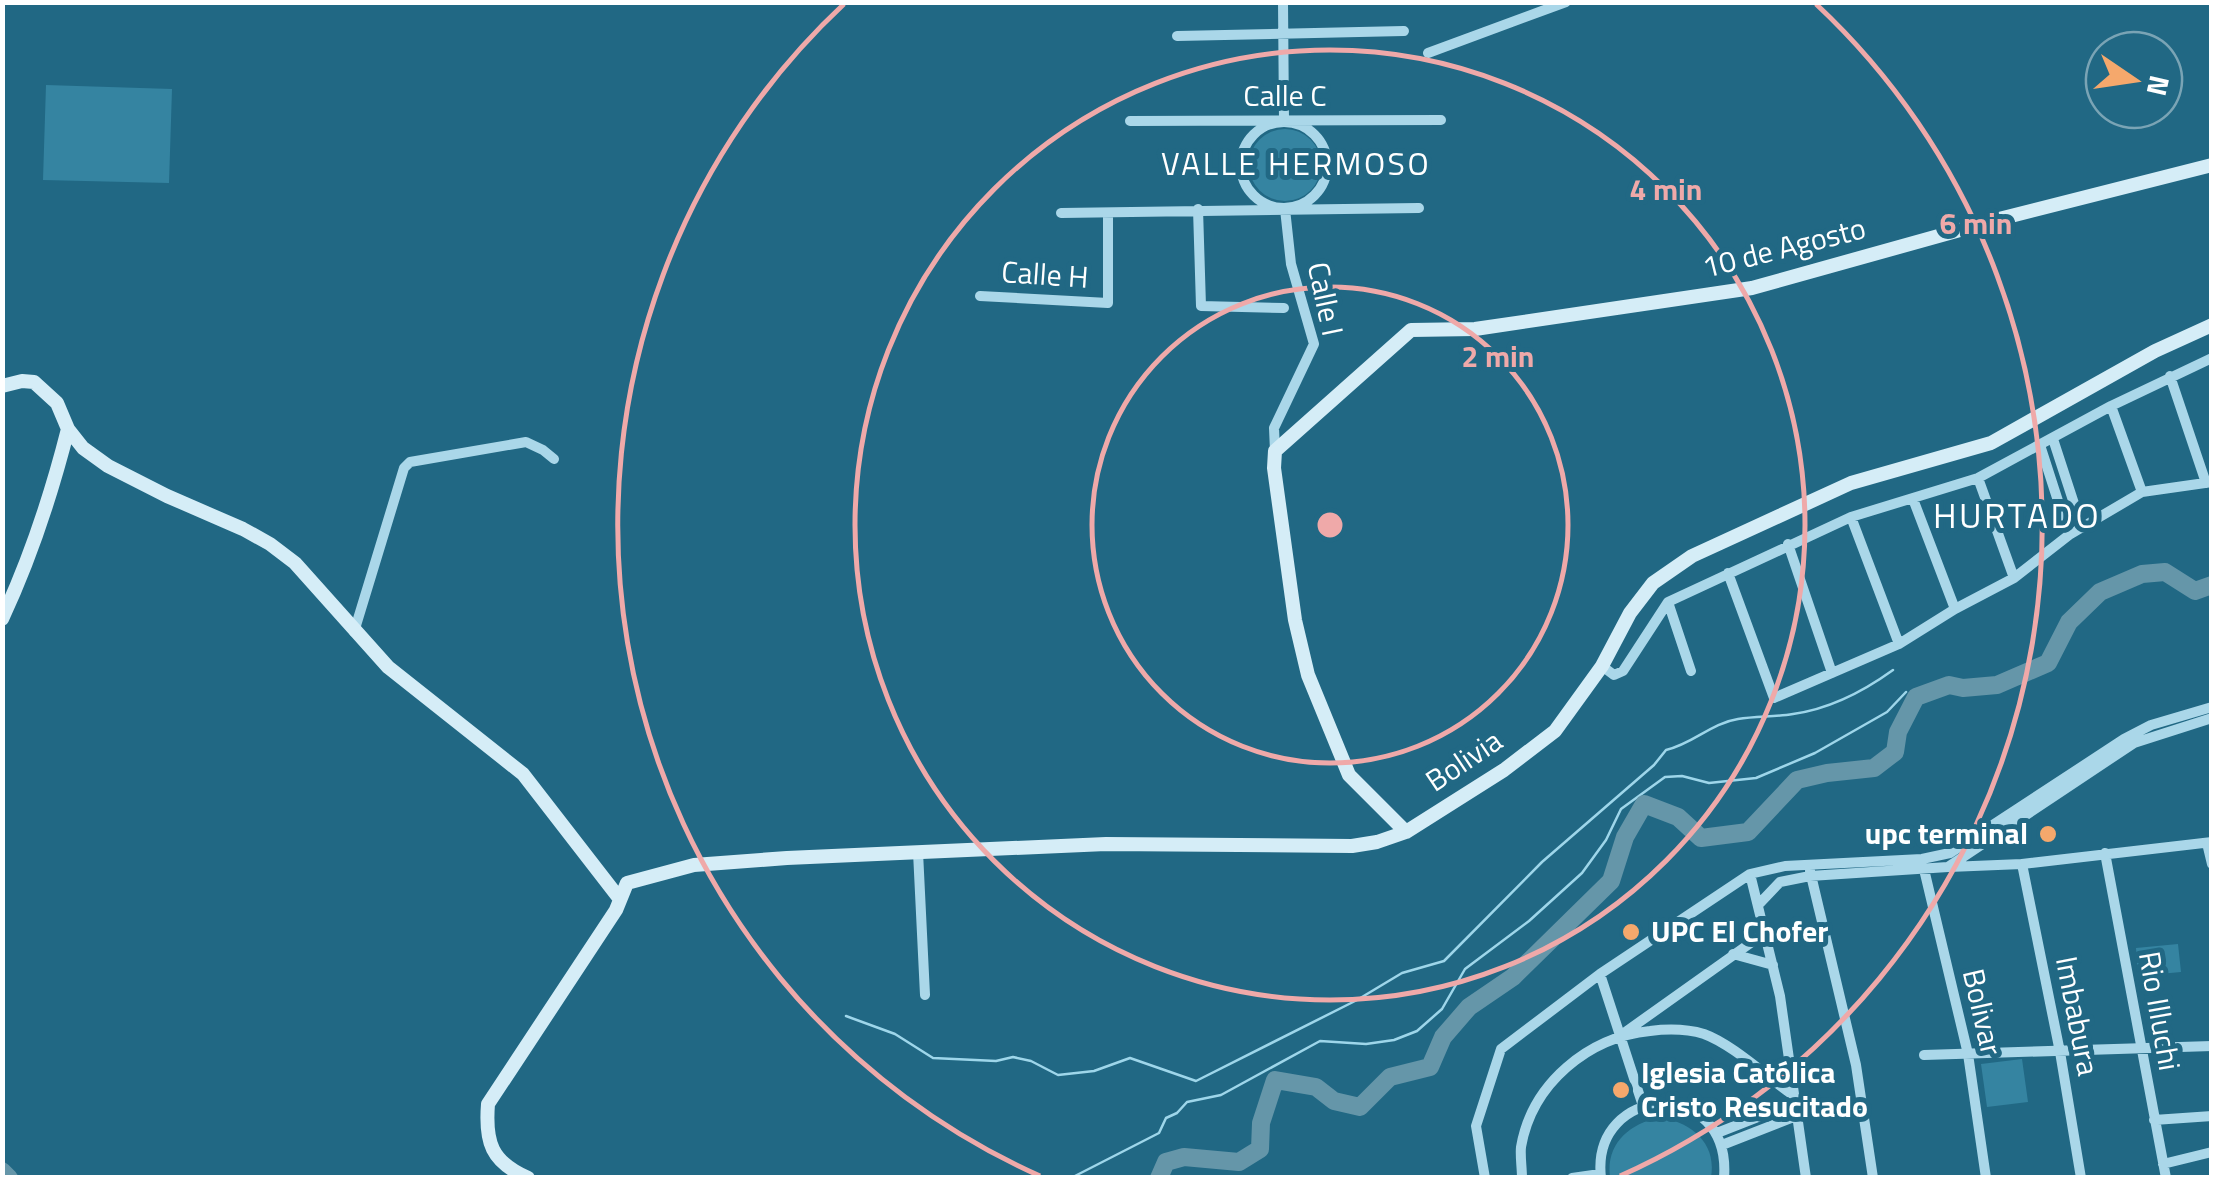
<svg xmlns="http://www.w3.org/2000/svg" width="2214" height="1180" viewBox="0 0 2214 1180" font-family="'Titillium Web',sans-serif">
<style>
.green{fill:#3584a1}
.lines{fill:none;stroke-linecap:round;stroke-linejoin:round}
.stream{stroke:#9ed6ea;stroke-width:2.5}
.river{stroke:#6596a9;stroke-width:18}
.street{stroke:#aad7e9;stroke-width:10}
.secondary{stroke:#d5edf7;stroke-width:14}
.ring{fill:none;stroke:#efa9a9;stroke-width:5}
.poi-dot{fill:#f5a86c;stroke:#216884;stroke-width:4}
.labels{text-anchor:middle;stroke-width:10;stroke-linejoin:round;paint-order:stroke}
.street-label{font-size:30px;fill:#fff;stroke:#216884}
.poi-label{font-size:30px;font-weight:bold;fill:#fff;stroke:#216884;text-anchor:start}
.neighbourhood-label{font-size:32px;letter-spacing:2.5px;fill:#fff;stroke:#216884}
.quarter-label{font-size:35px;letter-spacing:2.5px;fill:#fff;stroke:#216884}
.centre{fill:#efa9a9;stroke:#216884;stroke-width:5}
.ring-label{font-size:30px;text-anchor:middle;font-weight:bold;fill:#efa9a9;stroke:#216884;stroke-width:10;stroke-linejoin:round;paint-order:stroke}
</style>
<rect width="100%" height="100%" fill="#216884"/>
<!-- green -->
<path class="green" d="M46 85 172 89 169 183 43 180Z
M1249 165a36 36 0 1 1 72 0a36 36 0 1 1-72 0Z
M2178 944 2181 972 2138 976 2136 948Z
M2022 1059 2028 1102 1987 1107 1981 1064Z
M1659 1117C1690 1122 1717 1142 1711 1177H1610C1606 1144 1628 1125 1659 1117Z"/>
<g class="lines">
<!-- stream -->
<path class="stream" d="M846 1016 895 1034 933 1058 996 1061 1013 1057 1031 1061 1058 1075 1094 1071 1130 1058 1196 1081 1357 1000 1402 973 1444 961 1542 862 1654 765 1666 750C1693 744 1711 723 1738 719 1756 716 1775 717 1793 714 1829 709 1864 691 1893 670
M1071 1178 1159 1133 1166 1118 1177 1113 1187 1102 1221 1095 1320 1041 1366 1044 1394 1040 1417 1031 1442 1009 1465 969 1529 921 1582 873 1606 840 1621 809 1665 777 1682 776 1709 783 1756 778 1815 753 1887 712 1906 692"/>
<!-- river -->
<path class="river" d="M2 1171 9 1178
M1159 1178 1166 1162 1184 1157 1239 1162 1260 1149 1261 1123 1275 1080 1316 1087 1334 1101 1360 1107 1390 1077 1430 1067 1443 1037 1469 1007 1513 977 1611 881 1625 837 1644 804 1678 817 1701 838 1748 832 1797 780 1827 773 1874 768 1895 752 1898 732 1916 697 1949 685 1963 688 1997 685 2048 663 2069 622 2100 592 2142 574 2165 572 2195 591 2212 585"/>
<!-- street -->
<path class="street" d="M1283 2 1284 121
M1177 36 1404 31
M1428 53 1566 2
M1130 121 1441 120
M1241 165a43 43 0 1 1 86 0a43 43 0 1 1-86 0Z
M1198 209 1201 306 1284 308
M1061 213 1419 208
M980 296 1108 303V213
M2170 376 2206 483
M2111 406 2142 492
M2053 439 2082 528
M2040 445 2069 535
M1275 451 1274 428 1314 344 1291 264 1285 209
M1978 478 2014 578
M1913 499 1955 609
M1851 517 1899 644
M1788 544 1832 673
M1728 573 1774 698 1899 644 1955 609 2014 578 2069 535 2142 492 2212 482
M1668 602 1691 671
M354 632 404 468 410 462 526 442 543 450 554 459
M1602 666 1614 675 1623 671 1668 602 1851 517 1978 478 2111 406 2212 358
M2207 843 2212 864
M918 852 925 995
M2105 853 2166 1178
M2022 864 2060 1052 2081 1178
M1923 865 1968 1054 1986 1178
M1949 867 2022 864 2212 842
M1810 871 1856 1065 1873 1178
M1750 874 1780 996 1806 1178
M1760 903 1780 882 1810 876 1948 867 2134 743 2212 718
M1733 954 1773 965
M1600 974 1643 1106
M1624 1033 1766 932
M1924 1055 2212 1046
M2154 1120 2212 1116
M1717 1133 1794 1103
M1722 1145 1796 1116
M2163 1164 2212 1152
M1485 1178 1476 1126 1501 1049 1600 974 1750 874 1785 866 1922 859 1950 853 2124 739 2151 725 2212 707
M1522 1178C1522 1168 1520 1156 1521 1147 1532 1083 1589 1037 1650 1031 1666 1029 1687 1029 1704 1034 1732 1044 1767 1077 1793 1095
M1572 1178 1600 1174
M1601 1178C1590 1083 1732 1076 1724 1178"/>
<!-- secondary -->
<path class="secondary" d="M2 386 22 381 34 382 57 403 68 429 83 448 108 466 167 496 243 529 270 544 295 563 388 667 523 774 619 898
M2 619C31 557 51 496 68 429
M1406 832 1349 775 1308 675 1295 620 1274 468 1275 451 1411 330 1475 329 1752 288 2003 218 2212 165
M528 1178C491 1162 485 1142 488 1104L616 910 627 883 694 865 787 858 1106 844 1352 846 1377 842 1406 832 1504 770 1555 731 1602 666 1630 613 1653 583 1692 556 1851 483 1991 443 2155 351 2212 325"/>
</g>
<!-- distance rings -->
<g class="ring">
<circle cx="1330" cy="525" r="238"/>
<circle cx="1330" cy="525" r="475"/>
<path d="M1040 1176A713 713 0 0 1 844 4M1816 4A713 713 0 0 1 1620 1176"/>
</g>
<!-- markers -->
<g class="poi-dot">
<circle cx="2048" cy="834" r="10"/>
<circle cx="1631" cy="932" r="10"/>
<circle cx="1621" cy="1090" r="10"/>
</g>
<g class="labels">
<!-- street labels -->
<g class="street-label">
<text x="1285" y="106">Calle C</text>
<text transform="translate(1784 248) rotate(-14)" y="10">10 de Agosto</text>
<text transform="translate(1045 275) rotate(4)" y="10">Calle H</text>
<text transform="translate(1325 299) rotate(78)" y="10">Calle I</text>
<text transform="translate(1464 761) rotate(-34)" y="10">Bolivia</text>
<text transform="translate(2159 1011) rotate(80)" y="10">Rio Illuchi</text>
<text transform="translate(1982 1012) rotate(77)" y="10">Bolivar</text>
<text transform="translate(2077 1016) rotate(79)" y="10">Imbabura</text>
</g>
<!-- poi labels -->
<g class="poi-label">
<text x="2028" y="844" text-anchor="end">upc terminal</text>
<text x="1651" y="942">UPC El Chofer</text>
<text x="1641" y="1083">Iglesia Católica<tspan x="1641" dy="34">Cristo Resucitado</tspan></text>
</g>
<!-- neighbourhood labels -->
<g class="neighbourhood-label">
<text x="1296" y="175">VALLE HERMOSO</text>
</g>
<!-- quarter labels -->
<g class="quarter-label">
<text x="2017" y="528">HURTADO</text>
</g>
</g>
<circle cx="1330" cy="525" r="15" class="centre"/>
<g class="ring-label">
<text x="1666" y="200">4 min</text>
<text x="1976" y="234">6 min</text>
<text x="1498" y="367">2 min</text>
</g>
<!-- border -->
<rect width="2214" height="1180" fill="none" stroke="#ffffff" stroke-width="10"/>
<!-- north arrow -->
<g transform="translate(2134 80) rotate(103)"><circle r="48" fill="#216884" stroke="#7aa4b5" stroke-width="2.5"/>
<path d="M0-8L18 38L0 25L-18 38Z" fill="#f5a86c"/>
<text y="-15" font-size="28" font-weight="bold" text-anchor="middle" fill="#ffffff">N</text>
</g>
</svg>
